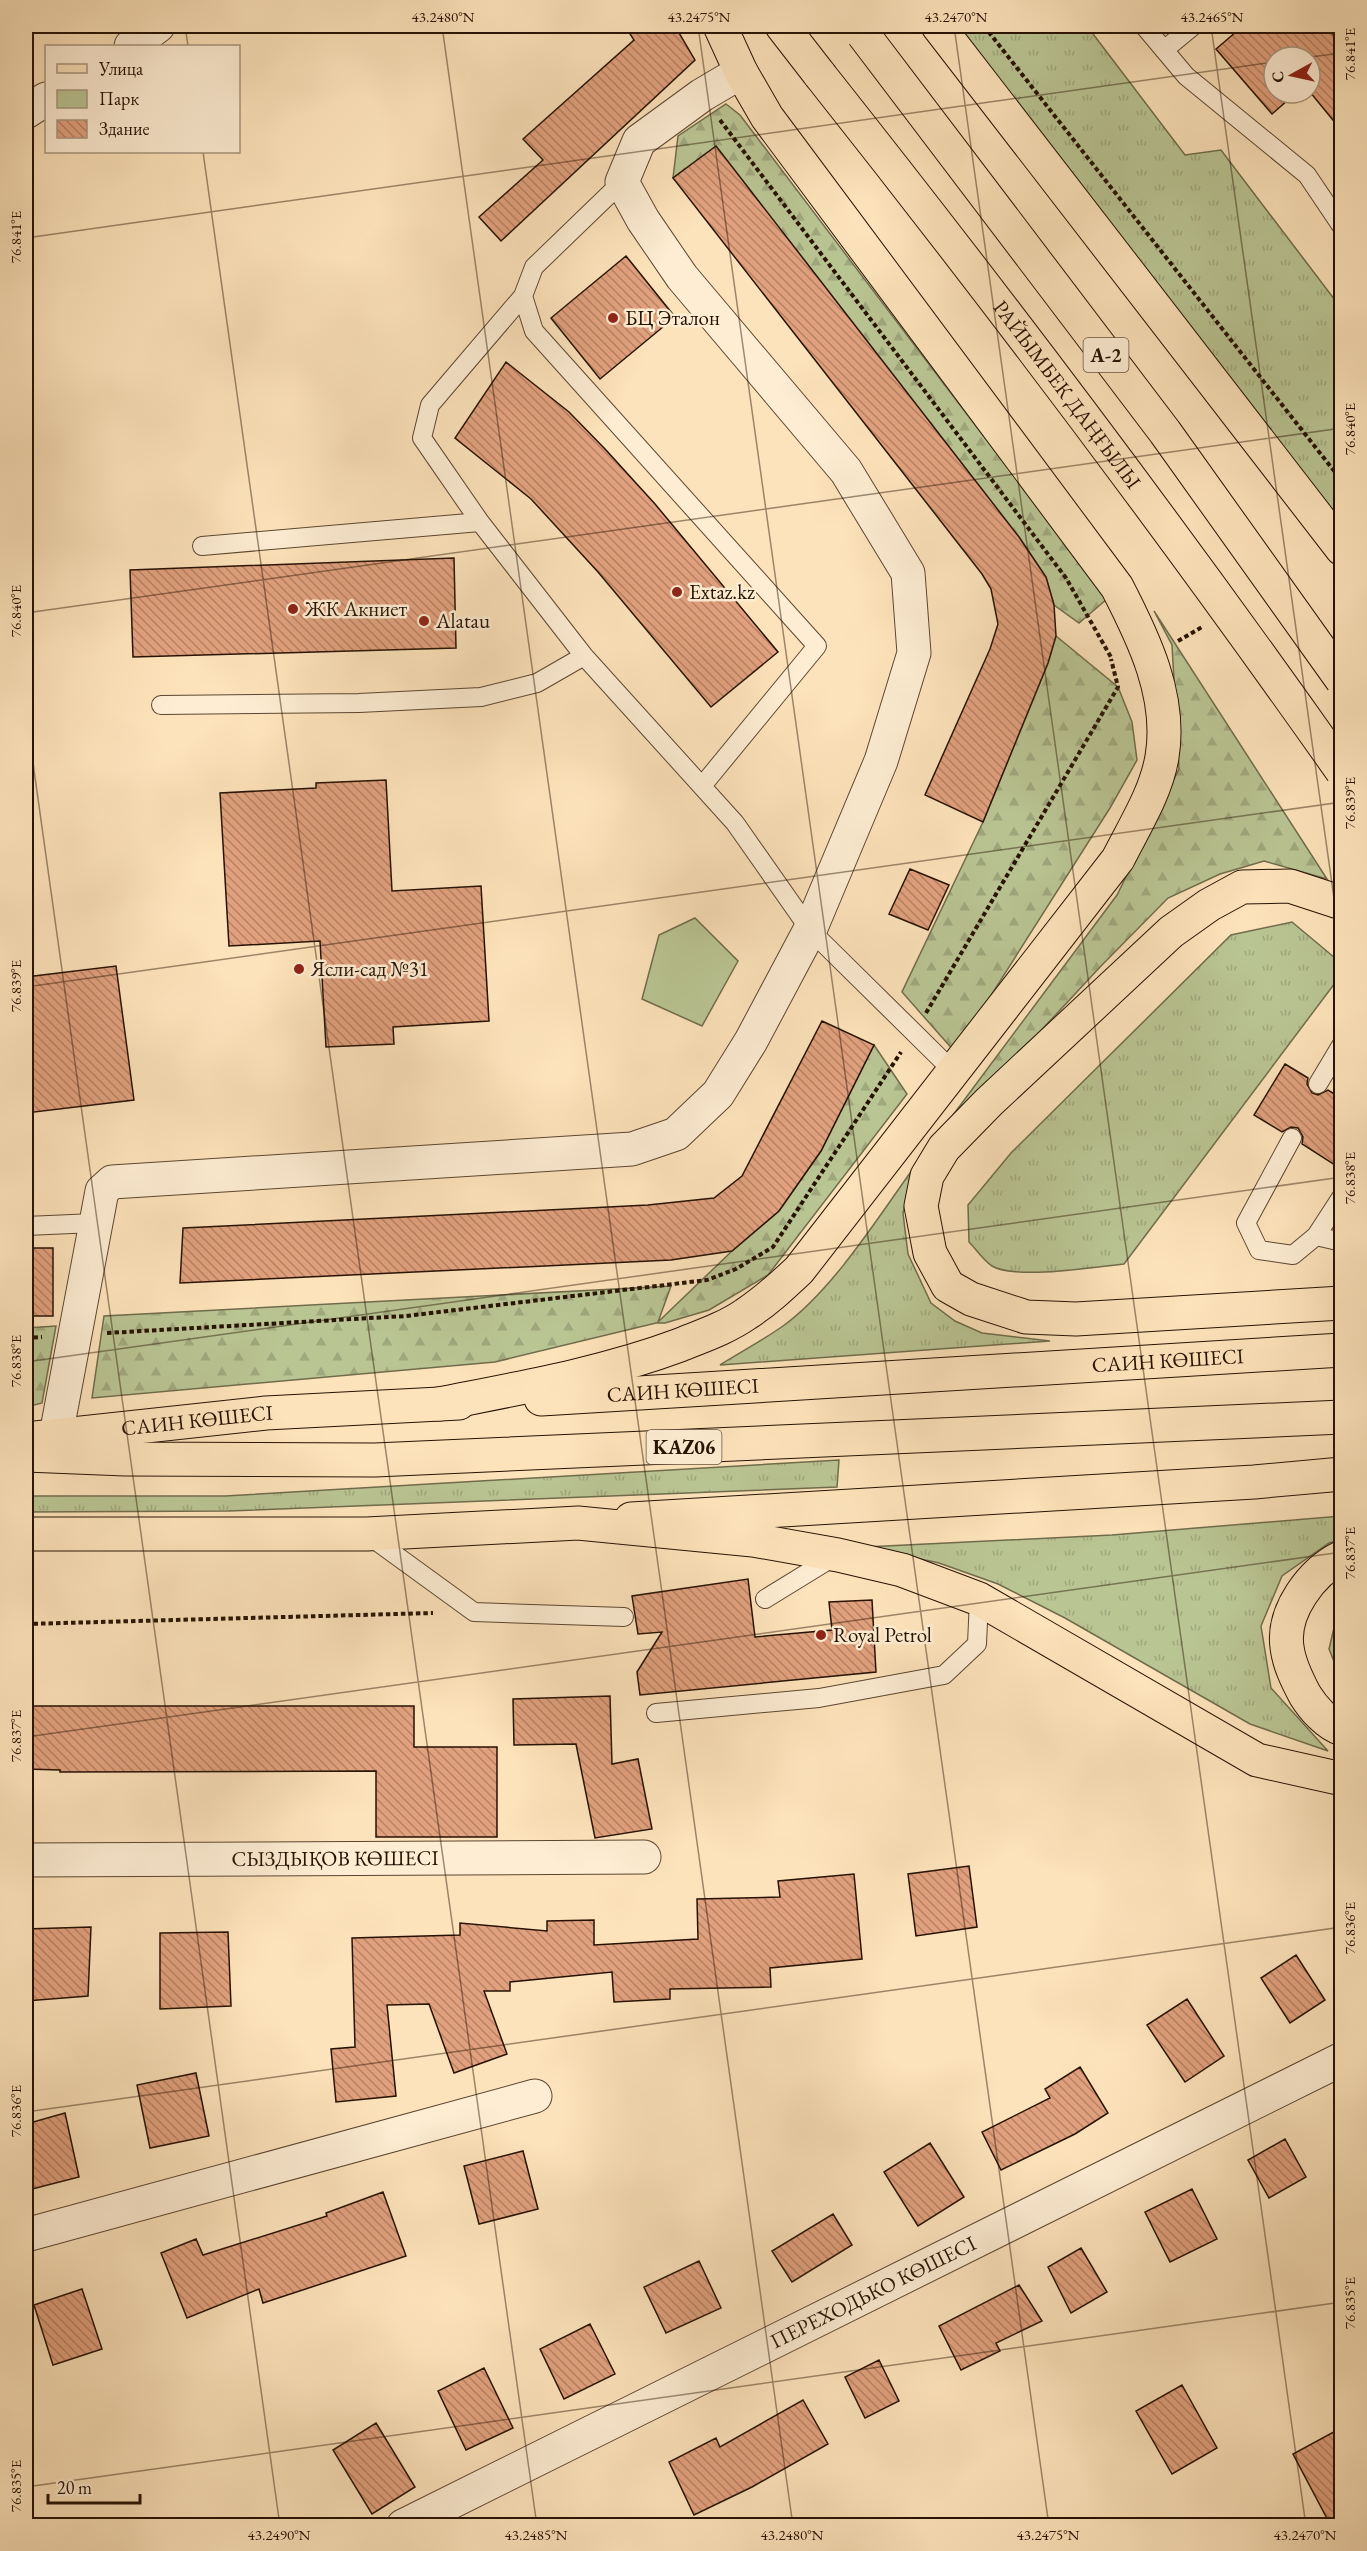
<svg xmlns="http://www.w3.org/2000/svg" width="1367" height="2551" viewBox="0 0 1367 2551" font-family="'EB Garamond',serif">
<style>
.grass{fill:url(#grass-tufts);stroke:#706c4c;stroke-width:1.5}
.forest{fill:url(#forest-firs);stroke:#706c4c;stroke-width:1.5}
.park{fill:#bac594;stroke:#706c4c;stroke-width:1.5}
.building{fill:url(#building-back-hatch);stroke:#261203;stroke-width:1.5}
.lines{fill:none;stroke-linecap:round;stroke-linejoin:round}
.service-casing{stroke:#5c4631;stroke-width:20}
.minor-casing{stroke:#5c4631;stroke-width:35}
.primary-casing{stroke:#261203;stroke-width:35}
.trunk-casing{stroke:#261203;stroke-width:35}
.path{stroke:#261203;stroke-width:4;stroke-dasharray:4.5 3;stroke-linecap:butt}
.service{stroke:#feedd3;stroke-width:18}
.minor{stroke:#feedd3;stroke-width:33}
.primary{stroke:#fde3bb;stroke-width:33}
.trunk{stroke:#fde3bb;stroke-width:33}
.primary-bridge-casing{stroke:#261203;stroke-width:35;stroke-linecap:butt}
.primary-bridge{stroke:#fde3bb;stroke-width:33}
.ticks{fill:none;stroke:#261203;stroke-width:1.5;stroke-opacity:0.45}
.poi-dot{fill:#8f2418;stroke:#feedd3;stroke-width:2}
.labels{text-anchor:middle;stroke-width:5;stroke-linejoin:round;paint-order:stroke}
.shield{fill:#feedd3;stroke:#675441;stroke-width:1.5}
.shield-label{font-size:20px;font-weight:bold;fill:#261203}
.poi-label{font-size:21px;fill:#261203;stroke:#feedd3;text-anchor:start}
.street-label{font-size:21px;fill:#261203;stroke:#feedd3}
.neatline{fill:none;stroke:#261203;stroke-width:2}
.ticks-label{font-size:15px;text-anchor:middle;fill:#261203}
</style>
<defs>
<pattern id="grass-tufts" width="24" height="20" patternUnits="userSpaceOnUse" patternTransform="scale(1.5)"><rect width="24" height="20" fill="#bac594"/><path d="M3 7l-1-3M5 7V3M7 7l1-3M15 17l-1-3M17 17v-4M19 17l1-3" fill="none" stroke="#a0a87e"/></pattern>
<pattern id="forest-firs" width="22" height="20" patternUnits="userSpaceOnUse" patternTransform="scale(1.5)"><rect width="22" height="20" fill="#bac594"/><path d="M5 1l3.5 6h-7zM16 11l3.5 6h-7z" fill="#a0a87e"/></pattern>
<pattern id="building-back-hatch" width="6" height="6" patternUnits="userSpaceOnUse" patternTransform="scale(1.5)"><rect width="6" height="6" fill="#e2a17e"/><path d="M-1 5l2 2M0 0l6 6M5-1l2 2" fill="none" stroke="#b78265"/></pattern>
</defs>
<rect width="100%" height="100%" fill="#fde3bb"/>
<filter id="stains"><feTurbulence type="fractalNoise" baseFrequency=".00333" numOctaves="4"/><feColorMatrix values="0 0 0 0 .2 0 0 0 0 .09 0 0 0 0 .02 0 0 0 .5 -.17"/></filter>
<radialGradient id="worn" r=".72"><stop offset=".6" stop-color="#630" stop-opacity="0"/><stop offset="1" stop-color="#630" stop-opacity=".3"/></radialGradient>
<!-- grass -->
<path class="grass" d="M958 26H1087L1185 155 1221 150 1341 308V524Z
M1292 922 1341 963V975L1124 1264C1096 1267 1015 1280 992 1266 984 1261 976 1249 969 1242L968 1205 1011 1153 1231 935Z
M915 1166 903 1213 908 1254 931 1303 955 1321 982 1333 1050 1341 720 1365C741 1352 763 1340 783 1326 833 1290 879 1216 915 1166Z
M839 1460 837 1487 228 1511 26 1512V1496H225Z
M1341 1516V1540L1329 1543 1282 1576 1261 1626 1271 1688 1328 1751 1250 1724 1065 1618 998 1584 939 1563 865 1547 1112 1535Z
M1341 1613V1679L1329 1649 1336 1619Z"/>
<!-- forest -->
<path class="forest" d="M726 104 740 115 1107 599 1079 623 1054 605 1046 577 1019 537 673 178 678 136Z
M1154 611 1327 879 1264 861 1220 874 1168 898 1101 966 915 1166 1117 895 1179 769 1172 645Z
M1056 636 1118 687 1132 722 1137 760 1110 808 955 1052 902 992 983 822 1048 663Z
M874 1045 907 1094 768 1275 709 1310 665 1323H656L495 1362 92 1398 104 1316 671 1286 658 1322 732 1251 779 1211 821 1151Z
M56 1326 42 1403 26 1407V1328Z"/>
<!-- park -->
<path class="park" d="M695 918 738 961 702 1026 642 999 659 935Z"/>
<!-- building -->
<path class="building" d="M625 26H675L695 60 501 241 479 217 543 160 523 139 634 40Z
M1243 26H1326L1341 44V130L1310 92V57H1274V93H1296L1272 114 1216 49Z
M716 146 1019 537 1046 577 1054 605 1056 636 1048 663 983 822 925 795 990 649 998 624 991 589 982 574 673 178Z
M626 256 675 317 600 379 551 318Z
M506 362 569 412 606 450 655 504 778 652 711 707 598 572 531 499 455 438Z
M454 558 456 648 133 657 130 570Z
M386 780 392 891 481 886 489 1021 393 1027 394 1044 326 1047 320 941 229 946 220 793 316 788V783Z
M910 869 949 885 928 930 889 914Z
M116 966 134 1100 26 1113V977Z
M822 1021 874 1045 821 1151 779 1211 732 1251 671 1260 180 1283 183 1228 648 1205 714 1198 742 1176Z
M1285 1064 1308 1078 1307 1084 1312 1093 1318 1095 1328 1090 1341 1098V1169L1302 1144 1303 1137 1298 1128 1291 1127 1282 1132 1254 1115Z
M26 1248H53V1316H26Z
M748 1579 755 1637 832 1630 829 1602 872 1600 876 1672 640 1695 637 1672 662 1632 638 1634 632 1596Z
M610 1696 612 1764 638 1759 652 1829 595 1838 576 1744 514 1745 513 1699Z
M26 1706H414V1747H497V1837H376V1771L60 1772V1770L26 1769Z
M969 1866 977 1927 916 1936 908 1874Z
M854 1874 862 1959 770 1968 771 1987 670 1989V1999L614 2002 612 1972 510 1982V1991H484L507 2054 454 2073 429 2004 387 2005 396 2096 336 2102 331 2049 355 2047 352 1938 460 1935V1923L547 1931V1921L594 1920V1945L698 1939 697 1899 780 1897 778 1881Z
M91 1927 88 1996 26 2001V1929Z
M228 1932 231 2006 160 2009V1933Z
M1296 1955 1325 2000 1290 2023 1261 1978Z
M1187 1999 1224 2056 1185 2082 1147 2025Z
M1080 2067 1108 2113 1075 2134 1001 2170 982 2132 1050 2098 1045 2089Z
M196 2073 209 2136 150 2148 137 2085Z
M65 2113 79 2177 28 2190 26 2176V2124Z
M1285 2139 1306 2177 1269 2198 1248 2160Z
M930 2143 964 2197 918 2226 884 2172Z
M523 2151 538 2209 479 2224 464 2166Z
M1192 2189 1217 2239 1170 2262 1145 2212Z
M383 2192 406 2256 263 2303 259 2289 187 2318 161 2253 196 2239 203 2255 327 2216 326 2213Z
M833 2214 852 2245 792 2282 772 2251Z
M1081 2248 1107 2292 1071 2313 1048 2267Z
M699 2261 721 2308 666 2333 644 2287Z
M1019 2285 1042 2321 996 2343 1000 2351 961 2370 939 2326Z
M82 2289 102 2349 53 2365 34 2305Z
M590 2324 615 2374 564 2399 540 2349Z
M879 2360 899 2401 865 2418 845 2377Z
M484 2368 513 2428 466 2450 438 2391Z
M1182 2385 1217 2448 1172 2474 1136 2411Z
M803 2400 828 2444 752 2487 694 2515 669 2462 716 2438 720 2447Z
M376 2423 415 2487 372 2514 333 2450Z
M1341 2428V2526H1331L1293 2454Z"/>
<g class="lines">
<defs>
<path id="service" d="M1144 26 1186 76 1307 175 1342 227
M1164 50 1193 26
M622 182 534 267 523 296 534 331 817 646 702 786
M523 296 430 405 422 438 480 522 584 656 735 823 810 930 953 1071
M202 546 480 522
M161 705 359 703 481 697 537 683 584 656
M1318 1084 1342 1044
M1292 1138 1246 1223 1259 1250 1293 1255 1316 1236 1342 1196
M26 1226 95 1223
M1316 1236 1342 1242
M368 1535 474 1612 624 1617
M765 1599 835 1556
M656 1713 819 1698 944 1675 977 1644 979 1599"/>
<g id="minor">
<path d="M131 46 158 26"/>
<path d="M26 112 46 99"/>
<path d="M56 1435 102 1191 112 1182 632 1149 676 1134 718 1094 751 1041 810 930 881 761 914 653 908 573 846 471 682 277 643 220 622 182 639 141 702 95 741 72"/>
<path id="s1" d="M26 1860 644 1857"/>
<path d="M26 2235 535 2096"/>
<path id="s2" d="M403 2526 1342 2059"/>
</g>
<g id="primary">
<path d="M782 26 820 75"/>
<path d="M938 26 1342 549"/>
<path d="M1342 903 1290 886 1242 887 1209 905 1171 932 989 1102 944 1148 927 1176 921 1206 930 1253 948 1286 971 1299 1026 1317 1076 1319 1342 1303"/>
<path id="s3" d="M541 1399 1342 1350"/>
<path d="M439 1404C520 1388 602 1374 680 1345 702 1336 726 1328 746 1314 766 1301 782 1286 799 1270L1118 859C1134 827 1156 793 1162 757 1172 697 1144 639 1117 587L767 117 741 72 720 26"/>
<path id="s4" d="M26 1439 266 1413 459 1403"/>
<path d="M631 1519 1254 1482 1342 1474"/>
<path d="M1342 1557C1311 1572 1282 1612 1287 1647 1289 1664 1297 1680 1305 1695 1313 1708 1327 1724 1342 1729"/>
</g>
<path id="trunk" d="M26 1455 125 1459 375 1460 1342 1417
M26 1534H367L578 1523 753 1540 838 1555 902 1570 979 1599 1257 1760 1342 1779"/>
</defs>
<!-- service casing -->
<use href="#service" class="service-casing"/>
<!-- minor casing -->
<use href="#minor" class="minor-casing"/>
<!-- primary casing -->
<use href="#primary" class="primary-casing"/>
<!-- trunk casing -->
<use href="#trunk" class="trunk-casing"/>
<!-- path -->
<path class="path" d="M984 26 1342 481
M720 120 1066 578 1112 659
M1178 641 1202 627
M926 1013 1118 687 1111 659
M107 1333 406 1316 707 1280 736 1269 773 1247 901 1052
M26 1338 42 1337
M26 1624 433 1613"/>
<!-- service -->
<use href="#service" class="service"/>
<!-- minor -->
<use href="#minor" class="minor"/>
<!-- primary -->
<use href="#primary" class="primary"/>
<!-- trunk -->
<use href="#trunk" class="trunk"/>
<defs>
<g id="primary-bridge">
<path d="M863 34 1165 432 1342 680"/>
<path id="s5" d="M820 75C1000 302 1175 534 1342 771"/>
</g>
</defs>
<!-- primary-bridge casing -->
<use href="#primary-bridge" class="primary-bridge-casing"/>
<!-- primary-bridge -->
<use href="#primary-bridge" class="primary-bridge"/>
</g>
<!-- ticks -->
<path class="ticks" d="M185 26 188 46M442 26 793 2526M698 26 1049 2526M954 26 1306 2526M1211 26 1342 955M1310 57 1342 53M203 152 537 2526M26 238 1274 62M26 613 1342 428M26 713 280 2526M26 987 1342 802M26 1362 1342 1177M26 1737 1342 1552M26 2112 1342 1927M26 2487 1342 2302"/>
<!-- markers -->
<g class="poi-dot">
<circle cx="613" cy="318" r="6"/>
<circle cx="677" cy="592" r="6"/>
<circle cx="293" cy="609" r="6"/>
<circle cx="424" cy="621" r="6"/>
<circle cx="299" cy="969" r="6"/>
<circle cx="821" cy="1635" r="6"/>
</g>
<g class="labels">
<!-- shield labels -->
<g class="shield">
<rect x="1083.5" y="338" width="45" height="34" rx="4.5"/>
<rect x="646.5" y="1430" width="75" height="34" rx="4.5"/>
</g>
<g class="shield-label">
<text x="1106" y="362">A-2</text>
<text x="684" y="1454">KАZ06</text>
</g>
<!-- poi labels -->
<g class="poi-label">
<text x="625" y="325">БЦ Эталон</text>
<text x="689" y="599">Extaz.kz</text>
<text x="305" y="616">ЖК Акниет</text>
<text x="436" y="628">Alatau</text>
<text x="311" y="976">Ясли-сад №31</text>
<text x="833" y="1642">Royal Petrol</text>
</g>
<!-- street labels -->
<g class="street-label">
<text dy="7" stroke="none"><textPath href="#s5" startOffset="404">РАЙЫМБЕК ДАҢҒЫЛЫ</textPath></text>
<text dy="7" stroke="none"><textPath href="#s3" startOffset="628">САИН КӨШЕСІ</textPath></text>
<text dy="7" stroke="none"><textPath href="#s3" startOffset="142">САИН КӨШЕСІ</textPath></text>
<text dy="7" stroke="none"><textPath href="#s4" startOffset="172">САИН КӨШЕСІ</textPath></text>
<text dy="7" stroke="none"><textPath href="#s1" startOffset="309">СЫЗДЫҚОВ КӨШЕСІ</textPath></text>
<text dy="7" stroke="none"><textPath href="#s2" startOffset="525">ПЕРЕХОДЬКО КӨШЕСІ</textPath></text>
</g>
</g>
<!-- margin -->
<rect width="1367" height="2551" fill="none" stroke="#fde3bb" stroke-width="66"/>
<!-- legend -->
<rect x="45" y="45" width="195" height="108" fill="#feedd3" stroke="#a89580" stroke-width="1.5"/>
<rect x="57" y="64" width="30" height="9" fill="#fde3bb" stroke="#a89580" stroke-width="1.5"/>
<text x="99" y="75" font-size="18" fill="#261203">Улица</text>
<rect x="57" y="90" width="30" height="18" fill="#bac594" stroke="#a89580" stroke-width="1.5"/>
<text x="99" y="105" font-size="18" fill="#261203">Парк</text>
<rect x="57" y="120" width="30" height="18" fill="url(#building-back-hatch)" stroke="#a89580" stroke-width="1.5"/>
<text x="99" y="135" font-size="18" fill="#261203">Здание</text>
<!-- north arrow -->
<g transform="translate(1292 75) rotate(262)"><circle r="28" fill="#feedd3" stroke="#a89580" stroke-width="1.5"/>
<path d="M0-4.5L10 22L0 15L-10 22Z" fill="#8f2418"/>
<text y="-9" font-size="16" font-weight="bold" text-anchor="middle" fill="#261203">С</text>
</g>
<!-- scale -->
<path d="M48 2494v9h92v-9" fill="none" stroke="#261203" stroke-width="3"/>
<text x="57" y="2494" font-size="18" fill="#261203" stroke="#feedd3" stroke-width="4.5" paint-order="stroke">20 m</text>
<rect x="33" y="33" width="1301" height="2485" class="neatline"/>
<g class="ticks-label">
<text x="443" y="22">43.2480°N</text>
<text x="699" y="22">43.2475°N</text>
<text x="956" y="22">43.2470°N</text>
<text x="1212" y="22">43.2465°N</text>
<text transform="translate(1350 54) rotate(-90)" y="5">76.841°E</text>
<text transform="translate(16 237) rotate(-90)" y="5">76.841°E</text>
<text transform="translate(1350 429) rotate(-90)" y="5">76.840°E</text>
<text transform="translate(16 611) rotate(-90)" y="5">76.840°E</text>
<text transform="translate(1350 803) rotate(-90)" y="5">76.839°E</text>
<text transform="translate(16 986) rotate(-90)" y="5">76.839°E</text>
<text transform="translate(1350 1178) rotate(-90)" y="5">76.838°E</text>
<text transform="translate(16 1361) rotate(-90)" y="5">76.838°E</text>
<text transform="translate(1350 1553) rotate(-90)" y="5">76.837°E</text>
<text transform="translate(16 1736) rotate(-90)" y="5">76.837°E</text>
<text transform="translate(1350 1928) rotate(-90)" y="5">76.836°E</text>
<text transform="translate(16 2111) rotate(-90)" y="5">76.836°E</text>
<text transform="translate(1350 2303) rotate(-90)" y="5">76.835°E</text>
<text transform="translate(16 2486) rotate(-90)" y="5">76.835°E</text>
<text x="279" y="2540">43.2490°N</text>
<text x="536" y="2540">43.2485°N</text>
<text x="792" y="2540">43.2480°N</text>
<text x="1048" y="2540">43.2475°N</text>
<text x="1305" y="2540">43.2470°N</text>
</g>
<rect width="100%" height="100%" filter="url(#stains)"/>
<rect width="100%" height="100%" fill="url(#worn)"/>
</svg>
